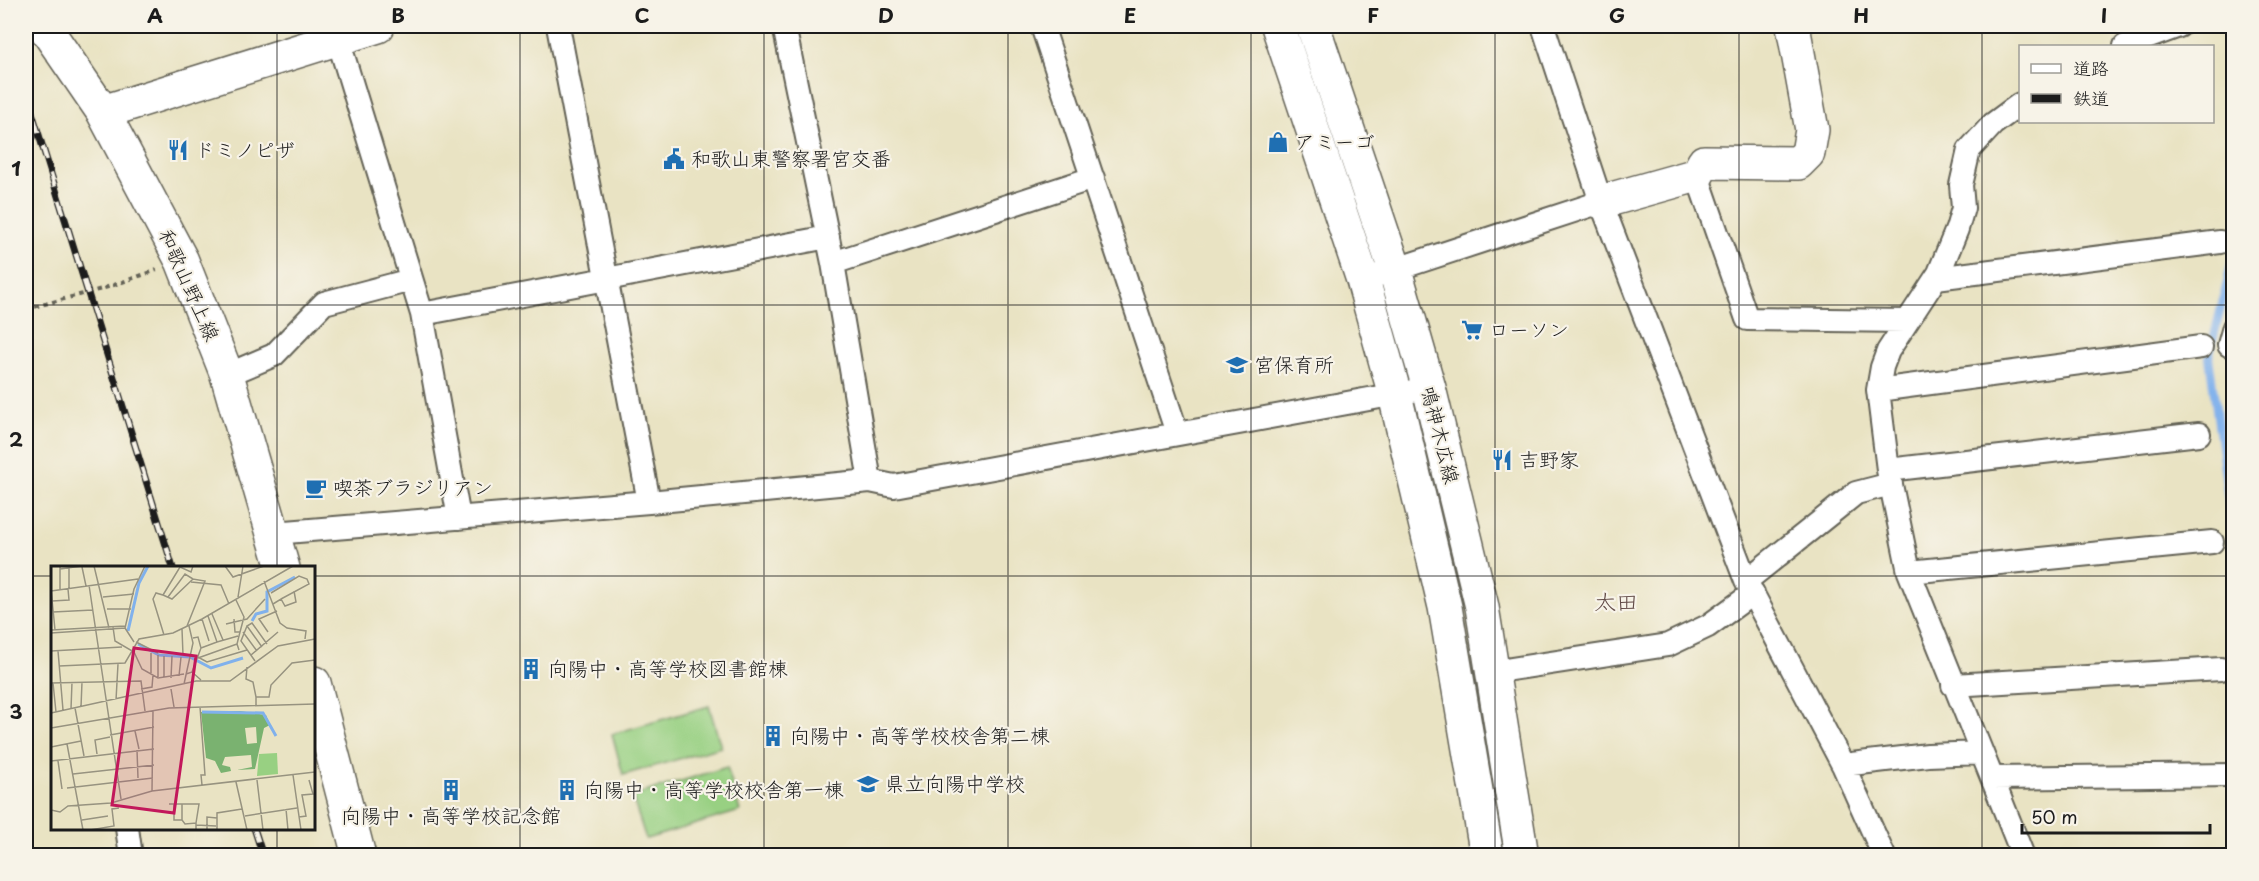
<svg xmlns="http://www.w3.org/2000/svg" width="2259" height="881" viewBox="0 0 2259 881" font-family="'Playpen Sans','Klee One',sans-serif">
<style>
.green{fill:#98d082;stroke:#5a764f;stroke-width:1.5}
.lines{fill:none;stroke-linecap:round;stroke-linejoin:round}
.stream{stroke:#80b1ec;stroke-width:8}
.street-casing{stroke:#646256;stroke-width:26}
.secondary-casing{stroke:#646256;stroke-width:36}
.path{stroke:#646256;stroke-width:4;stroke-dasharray:4.5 4.5;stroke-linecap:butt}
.street{stroke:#fff;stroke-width:22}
.secondary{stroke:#fff;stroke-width:33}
.rail-casing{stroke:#1c1c1c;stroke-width:7}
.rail{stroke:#f7f3e8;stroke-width:4.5;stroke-dasharray:14;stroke-linecap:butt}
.grid{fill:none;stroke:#1c1c1c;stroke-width:1.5;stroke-opacity:0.55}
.labels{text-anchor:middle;stroke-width:4.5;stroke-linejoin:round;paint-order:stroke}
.poi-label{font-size:20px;fill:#1c1c1c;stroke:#f7f3e8;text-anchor:start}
.street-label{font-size:20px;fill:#1c1c1c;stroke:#f7f3e8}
.quarter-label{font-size:22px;fill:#634c48;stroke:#f7f3e8}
.inset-river{fill:none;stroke:#80b1ec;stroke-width:3}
.inset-road{fill:none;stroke:#979380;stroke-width:1.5}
.view{fill:#c2185b;fill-opacity:0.15;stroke:#c2185b;stroke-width:3}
.inset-edge{fill:none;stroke:#1c1c1c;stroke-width:3}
.neatline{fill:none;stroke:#1c1c1c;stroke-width:2}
.grid-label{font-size:20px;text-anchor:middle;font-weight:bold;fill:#1c1c1c}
</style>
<rect width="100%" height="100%" fill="#f7f3e8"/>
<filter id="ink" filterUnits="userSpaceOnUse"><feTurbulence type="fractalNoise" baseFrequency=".0167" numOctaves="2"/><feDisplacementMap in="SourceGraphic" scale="12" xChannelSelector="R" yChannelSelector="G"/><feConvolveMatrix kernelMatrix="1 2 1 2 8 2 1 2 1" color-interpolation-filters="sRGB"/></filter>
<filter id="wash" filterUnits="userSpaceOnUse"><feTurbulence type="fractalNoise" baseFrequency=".008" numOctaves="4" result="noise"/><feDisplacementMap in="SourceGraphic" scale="24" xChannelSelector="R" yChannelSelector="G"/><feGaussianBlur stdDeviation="1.35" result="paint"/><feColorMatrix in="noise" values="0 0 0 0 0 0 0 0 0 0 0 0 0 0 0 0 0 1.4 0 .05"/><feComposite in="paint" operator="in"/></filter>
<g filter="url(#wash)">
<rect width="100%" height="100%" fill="#e9e3c3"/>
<!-- green -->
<path class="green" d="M709 706 721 747 623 775 612 734Z
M727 767 740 811 646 839 632 796Z"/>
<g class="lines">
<!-- stream -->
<path class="stream" d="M2234 253 2209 357 2234 541
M2231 856 2234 846"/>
</g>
</g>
<g filter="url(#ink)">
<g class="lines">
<defs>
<path id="street" d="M334 26 422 314 459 518
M558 26 649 502
M784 26 833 263 870 481
M1042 26 1177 433
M1543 26 1601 202 1746 581 1843 765 1884 856
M2125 46 2179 26
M2020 104 1993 124 1969 150 1961 185 1963 208 1957 229 1939 273 1888 351 1882 367 1878 390 1888 470 1909 572 1992 778 2234 775
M1697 175 1747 319 1906 321
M833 263 1093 178
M1936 278 2220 242
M1363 280 1601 202
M422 314 828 237
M2229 345 2234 327
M227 375 274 355 324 303 411 280
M1878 390 2201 347
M1888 470 2199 434
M274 533 649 502 870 481 894 486 1429 388
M1909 572 2212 542
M1746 581 1856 493 1891 484
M1492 672 1668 645 1708 626 1753 593
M1953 685 2221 669
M1843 765 1928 755 1982 753
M1992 778 2023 856
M127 828 131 856"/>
<path id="secondary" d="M44 26 103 112 182 261 227 375 283 568
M1278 26 1363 280 1395 395 1445 607 1487 856
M1313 26 1395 270 1429 388 1482 607 1522 856
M103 112 378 26
M1601 202 1697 175 1704 162 1798 163 1808 153 1812 130 1793 26
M314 683 359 856"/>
</defs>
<!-- street casing -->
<use href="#street" class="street-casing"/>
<!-- secondary casing -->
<use href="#secondary" class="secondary-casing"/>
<!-- path -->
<path class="path" d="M26 309 102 289 157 270
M2230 368V403L2234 434"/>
<!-- street -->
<use href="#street" class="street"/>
<!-- secondary -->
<use href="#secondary" class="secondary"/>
<defs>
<path id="rail" d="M26 93 173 568
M254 828 263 856"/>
</defs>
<!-- rail casing -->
<use href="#rail" class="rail-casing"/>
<!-- rail -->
<use href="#rail" class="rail"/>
</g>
</g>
<!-- grid -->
<path class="grid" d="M277 26V568M520 26V856M764 26V856M1008 26V856M1251 26V856M1495 26V856M1739 26V856M1982 26V856M26 305H2234M26 576H52M314 576H2234M277 828V856"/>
<!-- icons -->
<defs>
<symbol id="shop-bare" viewBox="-9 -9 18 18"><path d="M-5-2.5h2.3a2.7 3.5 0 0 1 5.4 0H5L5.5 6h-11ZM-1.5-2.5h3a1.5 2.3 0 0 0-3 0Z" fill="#1f6fb2" stroke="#f7f3e8" stroke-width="2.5" paint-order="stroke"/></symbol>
<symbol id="restaurant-bare" viewBox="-9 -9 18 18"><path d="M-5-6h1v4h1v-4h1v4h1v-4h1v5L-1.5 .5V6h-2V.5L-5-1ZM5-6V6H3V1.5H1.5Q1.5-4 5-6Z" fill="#1f6fb2" stroke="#f7f3e8" stroke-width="2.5" paint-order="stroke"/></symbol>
<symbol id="civic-bare" viewBox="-9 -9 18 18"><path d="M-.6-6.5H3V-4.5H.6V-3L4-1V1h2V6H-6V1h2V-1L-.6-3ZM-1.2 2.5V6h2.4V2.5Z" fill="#1f6fb2" stroke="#f7f3e8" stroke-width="2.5" paint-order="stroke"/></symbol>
<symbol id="supermarket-bare" viewBox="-9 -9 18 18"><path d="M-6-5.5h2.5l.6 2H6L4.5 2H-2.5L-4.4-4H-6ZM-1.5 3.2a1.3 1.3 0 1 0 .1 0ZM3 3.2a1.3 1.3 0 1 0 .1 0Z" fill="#1f6fb2" stroke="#f7f3e8" stroke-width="2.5" paint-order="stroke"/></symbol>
<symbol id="school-bare" viewBox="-9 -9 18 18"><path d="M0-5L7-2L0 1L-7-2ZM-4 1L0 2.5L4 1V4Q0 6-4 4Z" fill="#1f6fb2" stroke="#f7f3e8" stroke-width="2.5" paint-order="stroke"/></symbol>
<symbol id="cafe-bare" viewBox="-9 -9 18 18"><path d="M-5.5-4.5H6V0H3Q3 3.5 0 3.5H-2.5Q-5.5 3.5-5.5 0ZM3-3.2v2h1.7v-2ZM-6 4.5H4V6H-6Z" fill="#1f6fb2" stroke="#f7f3e8" stroke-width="2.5" paint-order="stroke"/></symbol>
<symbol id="building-bare" viewBox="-9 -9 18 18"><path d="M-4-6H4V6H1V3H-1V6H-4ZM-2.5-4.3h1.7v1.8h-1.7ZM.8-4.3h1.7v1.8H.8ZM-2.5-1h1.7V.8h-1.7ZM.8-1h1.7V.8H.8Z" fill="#1f6fb2" stroke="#f7f3e8" stroke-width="2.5" paint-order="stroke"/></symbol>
</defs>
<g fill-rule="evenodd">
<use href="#shop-bare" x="1263" y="127" width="30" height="30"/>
<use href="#restaurant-bare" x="163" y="135" width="30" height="30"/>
<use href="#civic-bare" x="659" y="144" width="30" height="30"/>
<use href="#supermarket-bare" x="1457" y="315" width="30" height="30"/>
<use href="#school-bare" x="1222" y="350" width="30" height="30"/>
<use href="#restaurant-bare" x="1487" y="445" width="30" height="30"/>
<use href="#cafe-bare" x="301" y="473" width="30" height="30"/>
<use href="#building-bare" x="516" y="654" width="30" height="30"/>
<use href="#building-bare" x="758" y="721" width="30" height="30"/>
<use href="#school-bare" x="853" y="769" width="30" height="30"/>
<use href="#building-bare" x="436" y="775" width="30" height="30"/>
<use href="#building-bare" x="552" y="775" width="30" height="30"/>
</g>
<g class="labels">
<!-- poi labels -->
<g class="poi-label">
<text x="1295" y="149">アミーゴ</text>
<text x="195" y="157">ドミノピザ</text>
<text x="691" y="166">和歌山東警察署宮交番</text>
<text x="1489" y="337">ローソン</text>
<text x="1254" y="372">宮保育所</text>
<text x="1519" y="467">吉野家</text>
<text x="333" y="495">喫茶ブラジリアン</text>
<text x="548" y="676">向陽中・高等学校図書館棟</text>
<text x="790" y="743">向陽中・高等学校校舎第二棟</text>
<text x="885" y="791">県立向陽中学校</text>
<text x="584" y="797">向陽中・高等学校校舎第一棟</text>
<text x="451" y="823" text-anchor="middle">向陽中・高等学校記念館</text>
</g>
<!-- street labels -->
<g class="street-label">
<text transform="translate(189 285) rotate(66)" y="7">和歌山野上線</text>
<text transform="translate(1440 435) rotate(76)" y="7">鳴神木広線</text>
</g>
<!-- quarter labels -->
<g class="quarter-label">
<text x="1616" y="610">太田</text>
</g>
</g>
<!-- overview -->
<g transform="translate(51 566)">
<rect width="264" height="264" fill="#e9e3c3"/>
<path d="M226 187 227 208 206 210 208 188Z" fill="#98d082"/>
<path d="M189 145 215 149 219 159 213 162 204 203 186 204 201 201 200 189 174 191 171 199 179 201 180 205 170 207 164 195 155 192 150 146ZM205 161 206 177 196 178 194 162Z" fill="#7ab270" fill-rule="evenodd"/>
<path class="inset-river" d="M201 55 205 48 216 45V26L244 11M77 65 88 17 97 0M87 78 108 89 139 91 160 102 192 92M151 146 212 147 225 170"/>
<path class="inset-road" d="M9 0V24M18 0V23M43 0 58 62M174 0 182 11 213 0M31 1 35 20M9 3 31 0M213 15 229 57 236 62 255 65 254 73M140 16 170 19 178 38M38 19 70 233M0 23 4 64M0 25 87 13M220 27 248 10 256 13 258 18 230 33M112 29 121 33 142 13 154 15 136 60M52 31 83 28M117 31 134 8 142 13M187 31 192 0M185 34 193 51 189 66M1 35 18 34 17 23M222 38 230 33 234 40 245 36 243 25M56 43H80M2 46 42 44M161 48 172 74M151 53 158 75M183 53 184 66H189L186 78M175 58 196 53 214 33M196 60 190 75 204 95M62 61 64 75 83 86 91 103 107 112 133 108M131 63 132 89M0 64 74 60M192 66 206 85M217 66 208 53 226 45M0 67 74 62M113 69 102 33 105 27 112 29 129 1 140 6 142 0M83 76 74 62 83 23 94 0M85 76 107 87M166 76 187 70M211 81 196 60 201 57 216 78M150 82 166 76 157 50M0 85 71 81M7 85 12 144M200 89 227 66M145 90 156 96 196 84M147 92 186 78 188 84M8 100 74 97 88 73 122 67 151 53 242 0M196 101 195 113 202 116 205 131M141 106 150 82 147 71 142 72M100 107V87M135 108 141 106 150 114M128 110 130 91M107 111V89M113 112V90M120 112 121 90M0 117 90 115 94 145M2 117 5 146M133 118 142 77 138 60M90 123 101 121 102 109M120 123 123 141M65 134 67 98M205 139V131H218L220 119 241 97 264 94M30 141 31 116M149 141 154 209H150L151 219M24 142 33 190M20 143 21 116M0 147 145 115H179L227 80 264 73M0 162 118 142 264 138M84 165 88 183M59 169 103 161M16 178 32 264M0 181 30 175M86 184 87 212M46 188 44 174 59 171M0 195 103 183M7 195 11 223M22 208 103 199M242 209 250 264M206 214 212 264M185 216 196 264M16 222 102 212M101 225 102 145M118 238H148L145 257M123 238V254H131M131 238V254L134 258 145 257V264M235 243 237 264M0 244 9 246 17 240 60 237 101 225 264 206M194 250 246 242M248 251 255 250 251 229 262 228 258 214M31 254 57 250M145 259 165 260M39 264 63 260 61 243 68 242M156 264V251L166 252M166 264V247L191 243"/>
<path class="view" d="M83 82 145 90 123 247 61 239Z"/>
<rect width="264" height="264" class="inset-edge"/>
</g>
<!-- margin -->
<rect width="2259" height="881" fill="none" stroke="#f7f3e8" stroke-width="66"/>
<!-- legend -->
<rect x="2019" y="45" width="195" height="78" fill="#f7f3e8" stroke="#9f9d96" stroke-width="1.5"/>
<rect x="2031" y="64" width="30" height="9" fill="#ffffff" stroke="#9f9d96" stroke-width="1.5"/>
<text x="2073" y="75" font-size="18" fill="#1c1c1c">道路</text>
<rect x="2031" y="94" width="30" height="9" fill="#1c1c1c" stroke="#9f9d96" stroke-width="1.5"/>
<text x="2073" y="105" font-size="18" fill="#1c1c1c">鉄道</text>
<!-- scale -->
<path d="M2022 824v9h188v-9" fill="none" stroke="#1c1c1c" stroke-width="3"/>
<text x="2031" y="824" font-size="18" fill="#1c1c1c" stroke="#f7f3e8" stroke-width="4.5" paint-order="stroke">50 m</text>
<rect x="33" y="33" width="2193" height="815" class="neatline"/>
<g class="grid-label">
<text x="155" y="23">A</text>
<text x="398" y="23">B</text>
<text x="642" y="23">C</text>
<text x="886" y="23">D</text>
<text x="1130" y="23">E</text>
<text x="1373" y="23">F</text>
<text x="1617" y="23">G</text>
<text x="1861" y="23">H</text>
<text x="2104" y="23">I</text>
<text x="16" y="176">1</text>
<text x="16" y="447">2</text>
<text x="16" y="719">3</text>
</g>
</svg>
